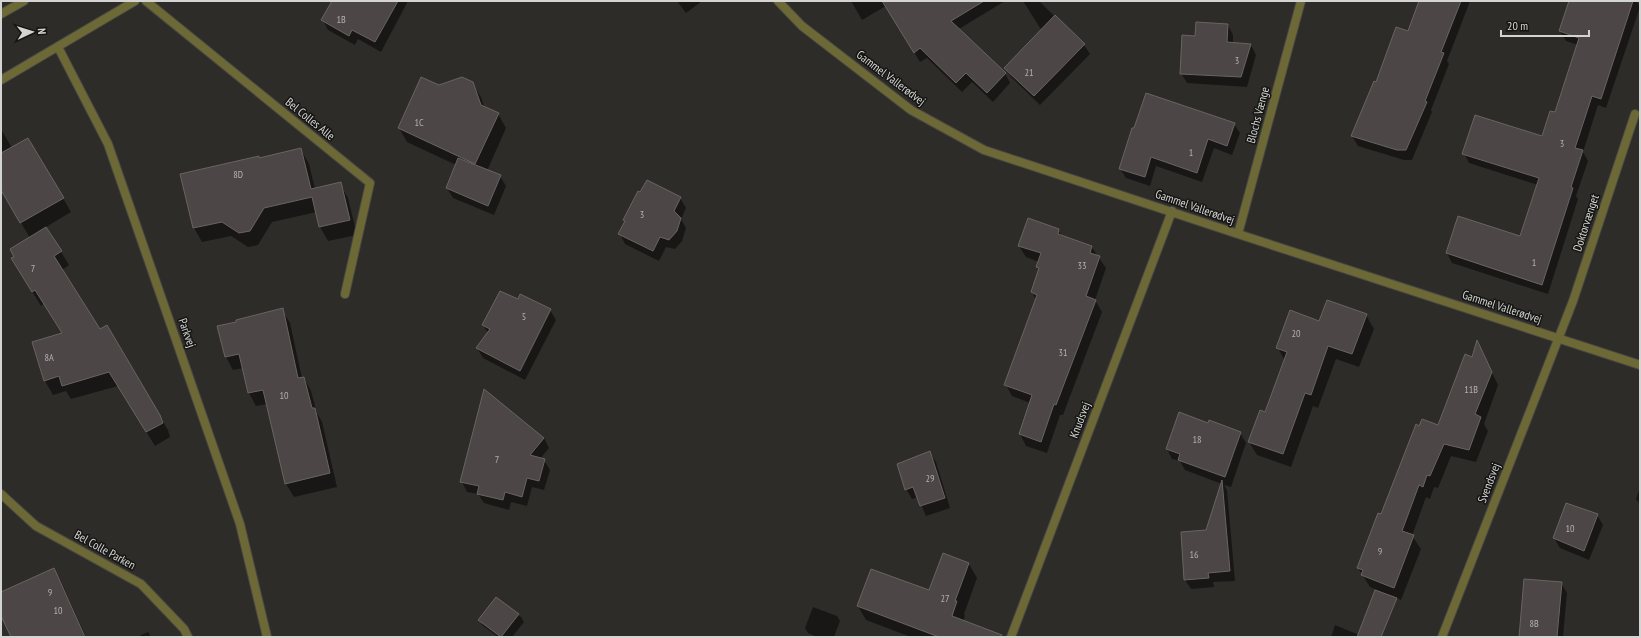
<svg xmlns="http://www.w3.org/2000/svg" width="1641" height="638" viewBox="0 0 1641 638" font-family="'PT Sans Narrow',sans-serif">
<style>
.shadow{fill:#0007}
.building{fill:#4c4746;stroke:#696462}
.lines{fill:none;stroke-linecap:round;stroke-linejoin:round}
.street-casing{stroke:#484743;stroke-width:10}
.street{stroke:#6d6936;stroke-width:8}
.labels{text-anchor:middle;stroke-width:3;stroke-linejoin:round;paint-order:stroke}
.number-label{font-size:10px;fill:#b2b1af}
.street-label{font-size:12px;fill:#d4d4d2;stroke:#151513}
</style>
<rect width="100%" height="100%" fill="#2d2c28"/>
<!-- shadow -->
<path class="shadow" d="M333 1H408L381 52 358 39 355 45 328 30 323 20Z
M677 1H702L686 13Z
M851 1H1005L959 29 1005 73 1010 83 993 102 972 82 962 92 927 58 920 62 886 6 862 20Z
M1023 1H1039L1084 45 1090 54 1040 105 1011 77 1005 68 1042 31Z
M1421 1H1470L1447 61 1449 64 1431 110 1432 112 1412 160H1404L1358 146 1352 136 1377 83 1409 32Z
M1570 1H1637L1640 7 1606 108 1598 105 1583 152 1588 161 1576 196 1578 199 1548 294 1452 263 1447 253 1521 237 1538 185 1469 163 1464 153 1542 138 1556 114 1578 45 1566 41 1560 31Z
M1228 25 1233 35V44L1251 45 1256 55 1247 87 1187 83 1181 73 1196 37Z
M472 83 481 97 484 107 498 114 506 128 487 171 500 176 506 186 494 215 453 198 447 188 456 165 407 142 399 128 439 86Z
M1234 124 1240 133 1232 155 1214 148 1202 182 1156 166 1150 186 1126 178 1120 169Z
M1 129 12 148 63 198 71 212 46 227 69 265 62 270 99 330 107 326 168 430 170 437 155 446 118 386 71 399 66 391 53 395 45 381 63 334 44 303 41 306 21 273 15 257 30 238 1 189Z
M301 150 309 164 315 189 340 184 348 198 357 235 328 241 320 227 317 212 272 222 258 245 248 247 231 236 202 242 194 228 182 175Z
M680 198 686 208 681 219 686 228 682 241 675 249 666 247 659 261 625 244 620 234 625 222 624 220Z
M1058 230 1062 236 1091 246 1106 268 1095 300 1102 312 1063 415H1060L1047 453 1026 446 1020 434 1030 403 1012 396 1006 385 1036 300 1032 292 1039 271 1037 267 1039 262 1026 257 1019 246Z
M518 300 550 310 556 320 525 380 483 358 477 348 488 333 483 325Z
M282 310 290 323 302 378H304L311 391 317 413 322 422 337 487 294 497 286 484 267 404 256 406 249 393 243 368 233 370 226 357 218 327Z
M1366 315 1374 329 1359 367 1336 359 1318 408 1313 406 1291 467 1257 455 1249 442 1265 413 1285 361 1278 348 1320 322Z
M1477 342 1498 385 1484 424 1488 431 1476 462 1451 456 1438 488 1434 487 1430 499 1426 497 1412 536 1421 549 1401 600 1370 587 1358 568 1420 427 1438 426 1473 358Z
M1209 424 1240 433 1246 443 1231 487 1224 485 1227 490 1235 581 1213 582 1214 587 1191 589 1185 580 1206 531 1222 484 1185 470 1180 461 1172 459 1167 449Z
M544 438 549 448 540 459 544 460 550 470 544 490 532 487 527 506 511 502 509 510 484 503 478 494 467 492 462 482Z
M930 453 936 462 950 508 926 516 918 497 912 499 906 489Z
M1640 487V505L1636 499Z
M1567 504 1597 515 1603 525 1589 560 1560 548 1554 538Z
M943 555 969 564 977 578 964 614 965 616 963 621 980 637H911L866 620 858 606 929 592Z
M53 570 62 584 86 637H12L1 613V593Z
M1561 583 1567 593 1563 637H1520Z
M497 598 521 617 524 622 512 637H498L482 625 480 620Z
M813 607 837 616 840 621 834 637H817L808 633 805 628Z
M1335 625 1364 637H1331Z
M148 632 151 637H137Z"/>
<!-- building -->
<path class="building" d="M332 1H398L375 42 352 30 349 36 321 20Z
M882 1H984L951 21 1006 73 987 93 966 73 956 83 920 48 914 53Z
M1419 1H1461L1441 52 1444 53 1425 101 1427 102 1406 150H1397L1351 136 1374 81 1376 82 1396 27 1408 31Z
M1569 1H1633L1601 99 1592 96 1575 148 1583 150 1571 187 1573 188 1542 285 1446 253 1458 216 1520 236 1539 178 1462 154 1475 115 1542 136 1550 111 1555 112 1579 38 1559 31Z
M1055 15 1085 44 1034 96 1004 68Z
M1196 22 1228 24 1227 42 1251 44 1241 77 1180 74 1182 35 1195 36Z
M421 77 439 85 462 77 473 82 481 105 499 113 475 164 398 128Z
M1146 93 1235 123 1227 146 1208 139 1197 173 1151 157 1145 177 1119 169 1132 128H1134Z
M28 138 64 198 20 223 1 190V153Z
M301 148 311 189 341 182 350 220 319 227 312 197 264 208 250 231 239 233 222 222 193 228 180 174 259 156V158Z
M458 158 501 175 488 206 446 188Z
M647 180 681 197 674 211 681 218 677 231 669 240 660 237 653 251 618 234 625 221 623 220 638 191 640 192Z
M1028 218 1059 229 1058 234 1092 246 1090 253 1100 256 1086 296 1096 300 1056 405 1054 404 1041 442 1019 434 1032 395 1004 385 1037 295 1031 292 1039 268 1036 267 1041 253 1018 246Z
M46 227 62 251 54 256 100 329 107 325 160 415 163 423 146 432 109 372 62 386 59 376 44 381 32 342 62 333 35 290 32 292 11 258 14 257 10 249Z
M500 291 518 299 520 294 551 309 520 371 476 348 490 329 482 325Z
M1327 300 1367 314 1352 354 1328 346 1311 395 1305 393 1283 454 1248 442 1260 410 1265 412 1287 352 1276 348 1290 310 1319 321Z
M283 308 298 378 304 377 312 408H315L330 473 285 484 263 390 248 393 239 354 225 357 217 326 236 322V320Z
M1477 340 1492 372 1475 414 1481 417 1469 450 1444 444 1430 476 1427 475 1423 487 1419 485 1402 531 1414 535 1394 588 1361 575 1363 570 1357 568 1378 513 1381 514 1416 424 1419 426 1422 419 1438 425 1465 354 1472 357Z
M484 389 544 438 530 455 545 459 539 481 527 478 522 497 505 492 503 500 477 494 479 486 460 482Z
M1179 412 1208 423 1209 420 1241 432 1225 477 1178 460 1180 454 1166 449Z
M930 451 945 498 920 506 913 487 905 490 897 464Z
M1222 480 1230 571 1208 573 1209 578 1184 580 1181 532 1206 530Z
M1566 503 1598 514 1584 551 1553 538Z
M943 553 969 563 955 601H957L952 616 1002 635 1001 637H939L857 606 871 569 929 590Z
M54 568 85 637H11L1 616V592Z
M1524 579 1562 582 1557 637H1519Z
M1375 590 1397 598 1381 637H1357Z
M496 597 519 614 501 637 478 620Z"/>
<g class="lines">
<defs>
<path id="street" d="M146 1 370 183 345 294
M778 1 802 26 911 110 984 150 1238 234 1640 365
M1 14 24 1
M58 47 108 144 240 524 267 637
M1 80 135 1
M1238 234 1301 1
M1 494 36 526 141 584 184 629 188 637
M1011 637 1172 211
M1442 637 1573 301 1635 114"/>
</defs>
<!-- street casing -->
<use href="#street" class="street-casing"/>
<!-- street -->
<use href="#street" class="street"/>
</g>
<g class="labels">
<!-- number labels -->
<g class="number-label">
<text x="341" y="23">1B</text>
<text x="1237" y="64">3</text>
<text x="1029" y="76">21</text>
<text x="419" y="126">1C</text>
<text x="1562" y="147">3</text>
<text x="1191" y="156">1</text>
<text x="238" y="178">8D</text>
<text x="642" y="218">3</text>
<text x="1534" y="266">1</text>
<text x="1082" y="269">33</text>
<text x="33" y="272">7</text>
<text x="524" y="320">5</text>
<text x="1296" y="337">20</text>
<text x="1063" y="356">31</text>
<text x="49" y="361">8A</text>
<text x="1471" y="393">11B</text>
<text x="284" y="399">10</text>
<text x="1197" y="443">18</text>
<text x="497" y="463">7</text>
<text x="930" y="482">29</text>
<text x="1570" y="532">10</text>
<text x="1380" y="555">9</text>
<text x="1194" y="558">16</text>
<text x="50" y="596">9</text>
<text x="945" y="602">27</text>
<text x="58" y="614">10</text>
<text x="1534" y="627">8B</text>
</g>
<!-- street labels -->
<g class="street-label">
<text transform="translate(891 78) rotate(37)" y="4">Gammel Vallerødvej</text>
<text transform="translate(1258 115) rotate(-75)" y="4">Blochs Vænge</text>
<text transform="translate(310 119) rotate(39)" y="4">Bel Colles Alle</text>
<text transform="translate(1195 207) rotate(19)" y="4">Gammel Vallerødvej</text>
<text transform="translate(1586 223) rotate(-72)" y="4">Doktorvænget</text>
<text transform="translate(1502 307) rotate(18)" y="4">Gammel Vallerødvej</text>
<text transform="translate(187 333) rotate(71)" y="4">Parkvej</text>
<text transform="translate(1080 420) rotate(-69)" y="4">Knudsvej</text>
<text transform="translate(1489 483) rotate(-69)" y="4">Svendsvej</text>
<text transform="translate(105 550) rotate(29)" y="4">Bel Colle Parken</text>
</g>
</g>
<!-- border -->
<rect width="1641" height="638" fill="none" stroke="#d4d4d2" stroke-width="4"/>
<!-- north arrow -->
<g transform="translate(32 32) rotate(86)" stroke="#151513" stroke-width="3" paint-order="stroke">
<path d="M0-3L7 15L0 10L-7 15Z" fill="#d4d4d2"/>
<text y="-6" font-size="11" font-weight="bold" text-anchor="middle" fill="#d4d4d2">N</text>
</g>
<!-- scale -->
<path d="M1501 30v6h88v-6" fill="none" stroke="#d4d4d2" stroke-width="2"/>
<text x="1507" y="30" font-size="12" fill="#d4d4d2" stroke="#151513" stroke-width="3" paint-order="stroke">20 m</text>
</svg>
